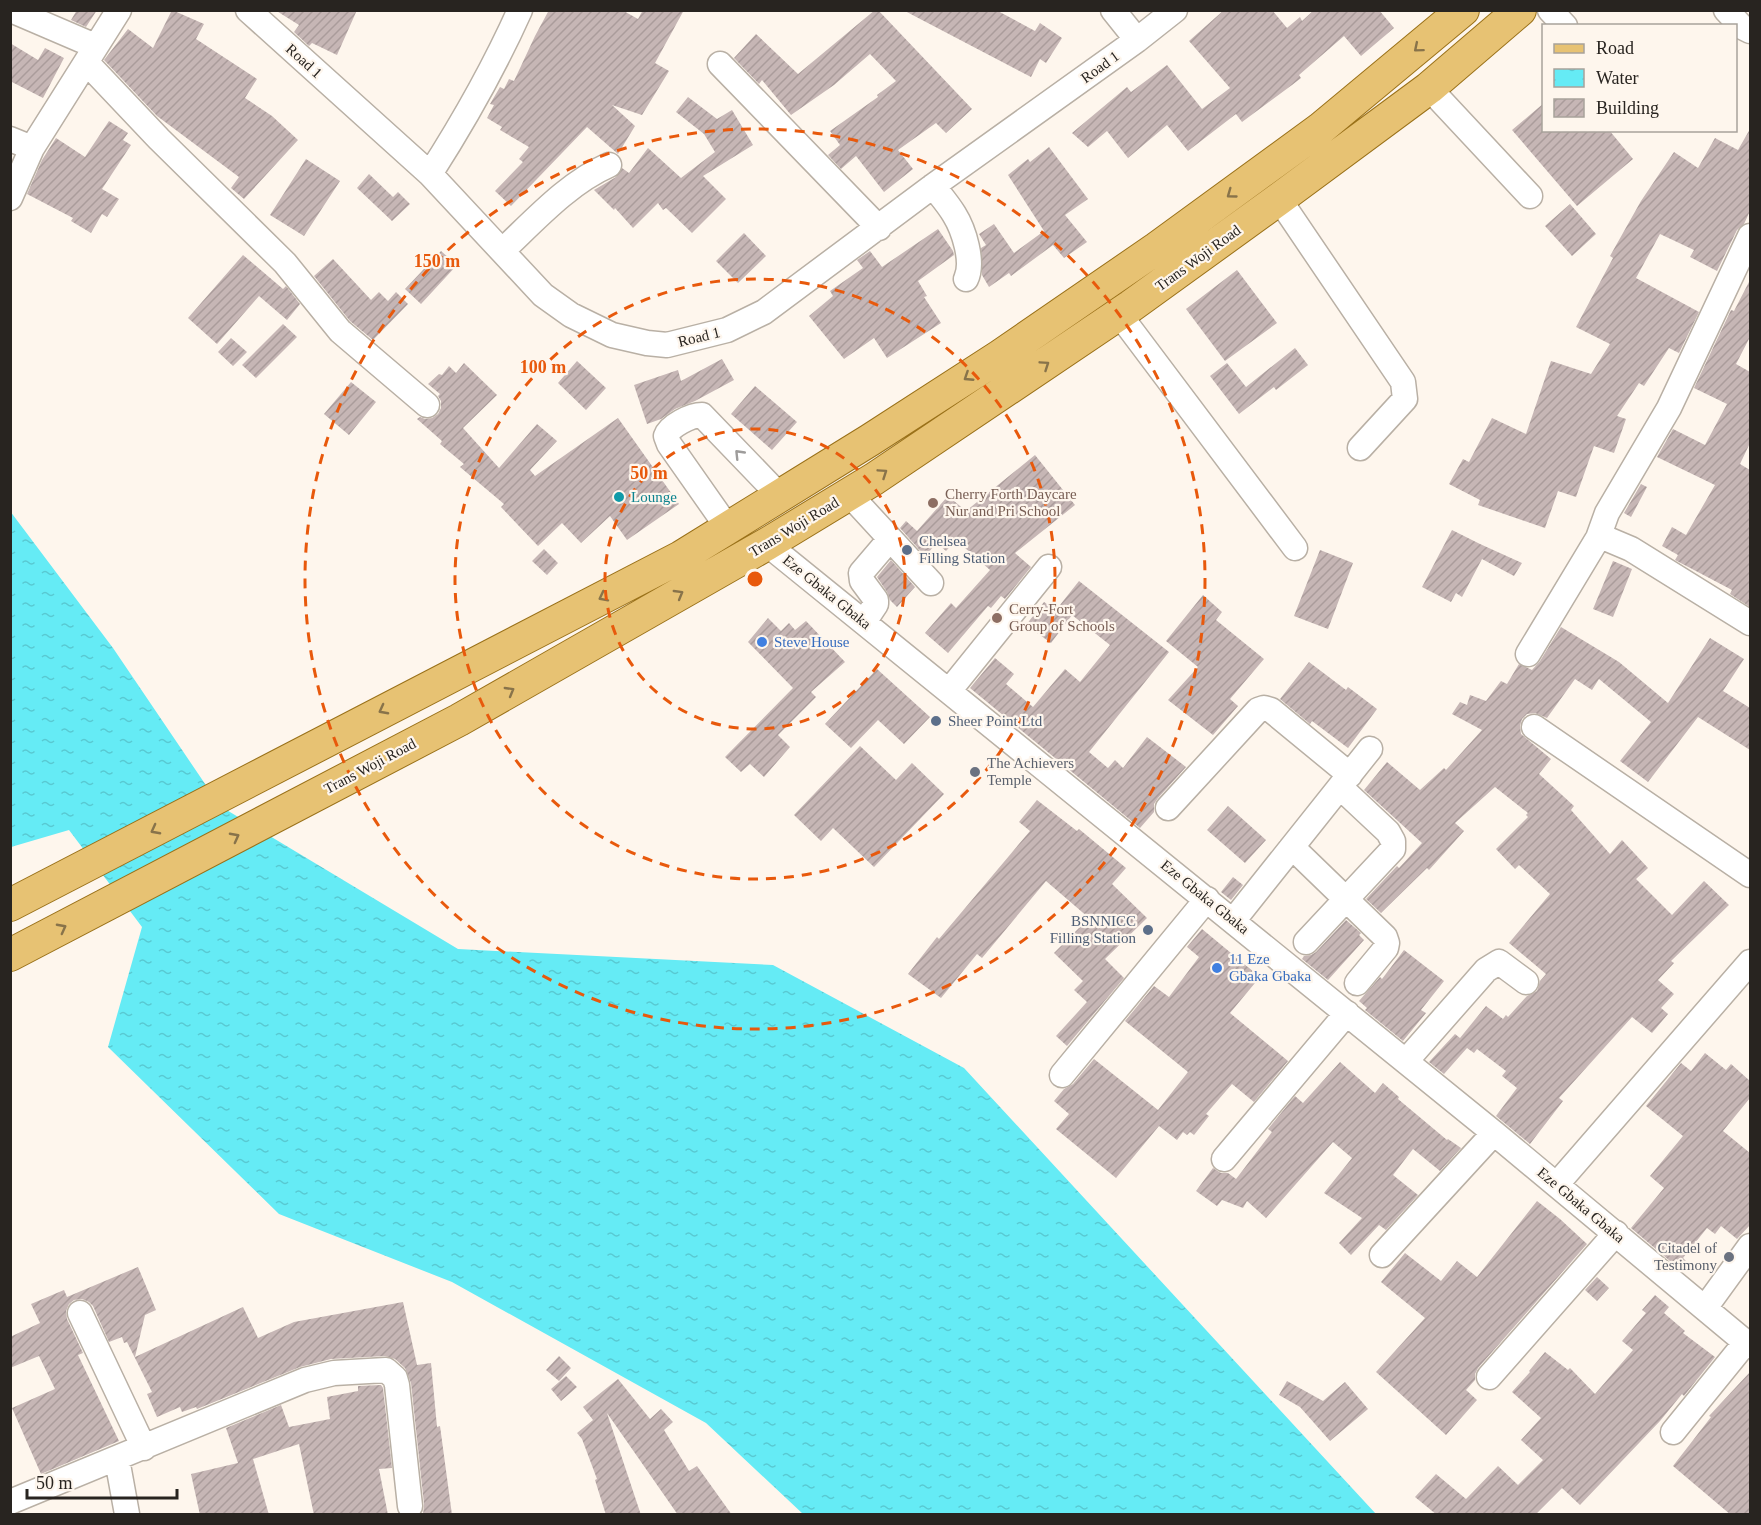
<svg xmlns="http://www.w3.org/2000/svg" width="1761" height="1525" viewBox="0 0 1761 1525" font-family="Georgia,serif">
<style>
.water{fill:url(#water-ripples)}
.building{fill:url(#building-hatch)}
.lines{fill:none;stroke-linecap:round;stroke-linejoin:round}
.minor-casing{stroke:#b9b0a5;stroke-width:27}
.major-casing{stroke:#9a7119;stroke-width:34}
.minor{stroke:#fff;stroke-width:24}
.major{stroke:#e7c273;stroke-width:32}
.oneway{stroke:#88734a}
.oneway2{stroke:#9e9c9b}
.ring{fill:none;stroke:#e8590c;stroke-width:3;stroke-dasharray:10 8}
.culture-dot{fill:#0f9aa8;stroke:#fef6ed;stroke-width:2}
.education-dot{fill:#8d6e63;stroke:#fef6ed;stroke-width:2}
.service-dot{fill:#5c6f8a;stroke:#fef6ed;stroke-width:2}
.shop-dot{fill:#3f7fe0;stroke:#fef6ed;stroke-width:2}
.worship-dot{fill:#6b7280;stroke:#fef6ed;stroke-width:2}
.labels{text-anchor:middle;stroke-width:4.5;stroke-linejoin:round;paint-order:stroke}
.street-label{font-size:15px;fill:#282420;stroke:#fef6ed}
.education-label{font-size:15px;fill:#785e54;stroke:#fef6ed;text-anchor:start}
.culture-label{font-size:15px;fill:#0d838f;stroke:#fef6ed;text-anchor:start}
.service-label{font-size:15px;fill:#4e5e75;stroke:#fef6ed;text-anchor:start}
.shop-label{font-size:15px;fill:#366cbe;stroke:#fef6ed;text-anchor:start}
.worship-label{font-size:15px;fill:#5b616d;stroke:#fef6ed;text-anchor:start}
.centre{fill:#e8590c;stroke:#fef6ed;stroke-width:3}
.ring-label{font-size:18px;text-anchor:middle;font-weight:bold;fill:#e8590c;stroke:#fef6ed;stroke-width:4.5;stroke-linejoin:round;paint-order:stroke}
</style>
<defs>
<pattern id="water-ripples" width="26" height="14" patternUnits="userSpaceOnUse" patternTransform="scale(1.5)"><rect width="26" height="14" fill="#65ebf5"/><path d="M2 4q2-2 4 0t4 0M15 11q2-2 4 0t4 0" fill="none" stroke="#58c9d2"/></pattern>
<pattern id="building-hatch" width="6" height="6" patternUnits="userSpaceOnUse" patternTransform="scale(1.5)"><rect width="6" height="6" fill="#c6b6b5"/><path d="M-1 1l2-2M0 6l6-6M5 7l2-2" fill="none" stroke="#aa9c9b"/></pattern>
</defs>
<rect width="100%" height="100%" fill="#fef6ed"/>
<!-- water -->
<path class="water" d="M10 511 113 648 220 806 458 949 773 965 964 1068 1376 1514H803L706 1423 452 1282 279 1214 108 1047 142 927 69 830 11 847Z"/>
<!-- building -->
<path class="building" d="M77 10H97L86 27 71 20Z
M172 10 204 24 196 39 257 79 245 98 272 116 298 140 244 199 231 188 239 177 157 116 104 60 128 29 153 48Z
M275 10H357L337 55 312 43 309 46 294 32 299 25Z
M549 10H622L638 19 643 10H684L655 63 669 71 642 115 612 105 635 126 618 154 587 127 511 206 495 191 523 162 519 159 529 147 500 130 502 127 487 118 494 105 490 104 500 87 504 89 509 79 514 81 535 36Z
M875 10H878L972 109 946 133 936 123 898 150 913 169 884 192 856 156 841 169 828 155 840 145 830 131 878 97 877 95 896 81 870 54 834 85 791 115 762 80 759 84 734 58 756 34 798 74Z
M903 10H996L1035 31 1040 23 1062 38 1046 63 1040 59 1031 77Z
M1224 10H1272L1287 28 1300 17 1302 21 1314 10H1379L1394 28 1361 56 1344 36 1299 75 1301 78 1292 85 1242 122 1236 114 1188 151 1167 125 1128 158 1107 131 1088 147 1072 133 1127 87 1131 92 1167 65 1202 109 1230 88 1189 41Z
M10 43 38 60 45 48 64 58 43 98 10 81Z
M688 97 717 119 732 110 753 145 703 176 726 199 692 233 666 208 663 210 658 203 633 228 615 208 614 210 594 190 616 177 622 168 629 173 648 148 681 178 715 152 704 134 676 112Z
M1544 103V130H1609L1633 159 1577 206 1512 130Z
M109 121 128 133 123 140 131 145 102 189 119 199 107 217 102 214 91 233 71 221 73 218 27 194 42 160 56 138 85 157Z
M1750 129V211L1744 224 1737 230 1717 271 1690 257 1694 250 1660 234 1636 278 1699 312 1679 353 1669 348 1644 386 1639 383 1617 416 1626 419 1614 453 1594 446 1576 497 1558 491 1545 528 1478 505 1480 500 1449 484 1463 459 1469 462 1492 418 1526 434 1551 361 1591 374 1610 344 1576 327 1613 258 1610 256 1641 201 1674 152 1698 168 1715 138 1738 150Z
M1049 147 1088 199 1065 215 1087 242 1064 258 1053 245 1011 276 1009 273 989 287 982 275 981 248 986 245 979 234 994 224 1014 253 1044 231 1008 175 1028 159 1030 162Z
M306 159 340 181 304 236 270 215Z
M369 174 393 197 398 192 410 204 392 221 357 188Z
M1570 204 1596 234 1572 256 1545 226Z
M938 229 953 251 954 255 918 281 927 296 924 297 941 323 887 358 874 338 844 359 809 316 833 296 830 291 863 268 857 260 870 251 882 267Z
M744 233 766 256 738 283 716 261Z
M441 251 457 265 421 304 405 289Z
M243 255 283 289 286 286 300 304 287 320 259 296 217 344 188 318Z
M333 259 371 300 379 292 388 301 396 292 408 304 373 340 350 321 314 276Z
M1237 270 1277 323 1225 361 1186 309Z
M1750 280V337L1736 364 1750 372V443L1740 464 1750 470V607L1730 594 1732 590 1675 560 1678 555 1662 546 1672 527 1686 535 1715 485 1657 457 1673 429 1705 445 1727 404 1694 388 1731 310 1734 311Z
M283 324 297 337 256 378 242 365Z
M231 338 247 352 233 366 218 352Z
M1295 348 1308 365 1276 390 1274 387 1239 414 1210 376 1227 363 1246 387Z
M722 359 734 380 695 401 675 409 661 419 647 424 634 385 678 370 681 381Z
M577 361 606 388 586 410 558 383Z
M464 363 497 395 463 428 499 468 537 424 557 441 530 470 535 476 618 418 679 504 627 540 610 516 581 543 562 523 538 546 501 507 504 504 460 467 464 464 440 444 442 441 417 419 420 417 425 419 432 418 438 414 441 408V401L438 396 440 394 428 384 439 374 442 375 449 366 456 373Z
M351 382 376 402 349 435 324 414Z
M755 386 797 422 772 450 731 414Z
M1035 455 1075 505 1015 553 1031 567 1005 599 1001 596 991 608 988 606 948 653 925 633 951 603 956 608 990 570 956 540 946 551 937 543 925 556 900 528 906 521 917 531 948 496 966 511Z
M1641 484 1647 487 1631 517 1624 513Z
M1452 530 1480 544 1522 563 1514 576 1482 559 1462 597 1456 593 1451 602 1422 587Z
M544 549 558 563 547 575 532 561Z
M1320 550 1353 563 1328 629 1294 616Z
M891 560 915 587 897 607 890 600 887 592 877 577Z
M1613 561 1632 569 1613 617 1593 609Z
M1079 581 1169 652 1089 752 1108 768 1115 760 1123 768 1147 737 1186 767 1158 798 1154 804V812L1140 828 970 688 995 658 1014 674 1006 684 1033 707 1065 669 1080 682 1110 645 1072 615 1051 643 1026 625 1044 602 1056 610Z
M1203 595 1222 612 1216 620 1264 659 1230 699 1238 706 1213 735 1168 700 1198 667 1166 641Z
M768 618 781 631 789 623 795 630 806 621 845 662 811 692 816 697 778 735 790 747 764 777 750 764 741 772 725 757 793 688 748 642Z
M1561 627 1619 662 1668 703 1710 638 1744 659 1723 691 1750 708V750L1698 717 1648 782 1620 761 1651 722 1599 679 1592 690 1575 679 1547 718 1535 713 1527 714 1522 719 1520 726 1521 734 1551 759 1539 774 1574 806 1571 810 1610 854 1622 840 1648 868 1636 879 1672 915 1704 881 1729 905 1671 961 1674 963 1658 980 1674 994 1661 1008 1668 1014 1652 1033 1632 1017 1559 1098 1563 1101 1530 1144 1496 1116 1517 1088 1502 1076 1506 1071 1477 1049 1474 1053 1467 1048 1444 1074 1429 1062 1455 1034 1460 1038 1486 1006 1503 1019 1506 1015 1508 1017 1527 996 1537 991 1540 981 1546 974 1509 943 1550 894 1519 865 1515 869 1496 849 1528 817 1526 815 1528 813 1495 787 1455 823 1464 831 1429 870 1427 868 1381 913 1366 899 1397 866 1399 868 1422 843 1364 790 1387 762 1420 790 1444 768 1446 770 1482 730 1452 714 1460 702 1467 705 1470 695 1486 701 1501 681 1507 684 1519 664 1532 670 1540 661Z
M1309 662 1346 690 1348 687 1377 709 1348 748 1312 721 1310 724 1280 699Z
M877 669 930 717 904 744 878 720 851 748 825 724Z
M860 746 896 780 912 763 944 794 874 867 833 828 821 841 794 815Z
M1037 800 1077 831 1079 829 1126 868 1112 884 1147 918 1105 959 1124 978 1067 1046 1056 1036 1087 1002 1074 990 1083 981 1054 953 1089 918 1046 881 982 958 977 954 941 998 908 974 937 937 939 939 1030 831 1019 822Z
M1228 806 1266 840 1245 863 1207 830Z
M1233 877 1243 885 1231 900 1221 892Z
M1346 920 1361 933 1359 935 1364 940 1328 980 1302 959 1304 956 1311 955 1316 952Z
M1202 929 1260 977 1230 1013 1288 1061 1254 1102 1232 1084 1206 1114 1209 1116 1194 1135 1190 1132 1187 1135 1183 1132 1177 1140 1159 1126 1116 1178 1056 1129 1069 1114 1054 1101 1064 1089 1073 1084 1094 1059 1158 1110 1188 1072 1125 1021 1154 986 1169 997 1199 957 1187 947Z
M1404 950 1444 981 1421 1010 1426 1013 1403 1041 1365 1010 1367 1008 1359 1001 1380 977 1382 979Z
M1705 1053 1726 1070 1731 1064 1750 1081V1098L1723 1131 1750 1153V1225L1737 1239 1721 1226 1715 1234 1707 1228 1683 1258 1689 1264 1683 1272 1631 1228 1664 1188 1650 1176 1683 1136 1646 1106 1681 1063 1691 1071Z
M1340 1062 1375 1093 1383 1083 1399 1097 1398 1099 1447 1140 1448 1139 1461 1148 1440 1171 1413 1149 1393 1175 1418 1195 1386 1230 1379 1225 1351 1255 1339 1243 1362 1218 1324 1193 1352 1158 1333 1142 1266 1218 1247 1201 1243 1208 1222 1200 1217 1206 1196 1191 1213 1168 1221 1173H1228L1236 1179 1272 1132 1268 1129 1295 1096 1303 1103Z
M1537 1201 1560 1219 1587 1244 1478 1368 1475 1374V1380L1466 1390 1477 1400 1446 1435 1376 1372 1425 1318 1381 1282 1405 1253 1441 1281 1457 1261 1477 1277Z
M138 1267 156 1310 145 1315 135 1357 243 1307 258 1338 294 1322 403 1302 417 1365 431 1363 437 1427 440 1426 452 1515H423L424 1504 411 1383 405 1368 395 1359 385 1356 331 1359 300 1367 197 1409 196 1407 182 1412 180 1407 157 1417 147 1394 152 1392 127 1342 124 1343 122 1337 109 1342 93 1306 89 1302 82 1299 74 1300 69 1304 66 1311 67 1319 83 1353 78 1355 119 1441 41 1474 12 1408 55 1389 39 1356 10 1368V1337L40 1323 31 1304 64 1290 67 1297Z
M1597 1277 1609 1288 1597 1301 1585 1290Z
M1655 1295 1669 1307 1664 1313 1685 1331 1683 1333 1715 1357 1684 1396 1682 1394 1660 1421 1580 1505 1562 1488 1535 1515H1437L1415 1497 1436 1474 1466 1499 1498 1466 1518 1485 1543 1460 1521 1440 1541 1418 1512 1392 1530 1372 1529 1371 1545 1352 1568 1370 1570 1368 1595 1394 1633 1350 1622 1341 1646 1313 1642 1310Z
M559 1356 571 1368 559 1381 546 1370Z
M1750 1372V1515H1731L1673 1466 1711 1417 1709 1416Z
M566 1376 577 1387 561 1401 551 1389Z
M618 1379 650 1419 661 1409 673 1422 664 1430 689 1471 697 1466 732 1515H678L607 1413 641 1515H606L595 1480 597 1479 582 1439 577 1433 593 1420 583 1407Z
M1287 1381 1323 1401 1345 1382 1368 1409 1330 1441 1300 1407 1279 1395Z
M381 1385 383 1388 392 1468 379 1469 388 1515H314L299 1444 253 1459 269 1515H200L191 1474 238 1463 226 1428 281 1405 289 1427 330 1419 327 1397 358 1391V1386Z"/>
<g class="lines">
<defs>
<path id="minor" d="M11 10 95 46
M248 10 430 174 543 295 571 315 612 335 647 343 667 345 727 330 764 312 933 186 1137 40 1175 10
M1113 10 1137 40
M1550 10 1565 26
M1726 10 1742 27 1750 31
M87 63 159 139 285 263 340 331 427 405
M720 64 879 228
M1429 88 1530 196
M10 139 32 148
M430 174C464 121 494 68 520 10
M933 186C940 195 948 204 954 214 964 230 974 262 966 279
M10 198 32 148 119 10
M1279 199 1403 382 1405 399 1360 448
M502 251C534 221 568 183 609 165
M1119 314 1295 548
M849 494 931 583
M728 528 669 444 666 436C669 426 691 415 702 415L780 496
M1598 538H1605L1631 549 1750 623
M767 544 1494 1133 1750 1346
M864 622 876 604V600L862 581 861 573 890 539
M1528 654 1598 538 1607 513 1669 408 1750 236
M949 691 1049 567
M1534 727 1750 875
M1168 808 1258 710 1264 708 1271 710 1350 775
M1292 847 1385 937 1387 943 1386 948 1357 983
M1233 921 1370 749
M1306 942 1393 849V841L1388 832 1340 787
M1406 1061 1486 970 1499 962 1526 982
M1062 1075 1207 899
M1224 1159 1347 1013
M1557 1184 1750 962
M1382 1255 1494 1133
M1705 1308 1750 1246
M80 1313 144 1448
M1489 1377 1616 1233
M1673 1432 1746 1342
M117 1459 127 1514
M10 1502 305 1380 334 1373 386 1370 395 1378 397 1385 410 1506"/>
<path id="major" d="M10 905 681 557 870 440 1000 356 1157 248 1320 129 1463 10
M10 955 459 720 767 544 874 479 1131 306 1279 199 1429 88 1520 10"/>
</defs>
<!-- minor casing -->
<use href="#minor" class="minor-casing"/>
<!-- major casing -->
<use href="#major" class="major-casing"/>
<!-- minor -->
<use href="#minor" class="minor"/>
<!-- major -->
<use href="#major" class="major"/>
</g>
<!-- one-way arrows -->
<defs><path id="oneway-chevron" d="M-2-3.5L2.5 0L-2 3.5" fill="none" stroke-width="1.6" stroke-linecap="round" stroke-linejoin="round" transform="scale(1.5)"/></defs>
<g class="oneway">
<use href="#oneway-chevron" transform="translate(1418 48) rotate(140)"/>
<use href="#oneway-chevron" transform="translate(1231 194) rotate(144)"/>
<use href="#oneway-chevron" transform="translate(1045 365) rotate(-34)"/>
<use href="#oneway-chevron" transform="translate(968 377) rotate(147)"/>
<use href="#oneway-chevron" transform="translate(883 473) rotate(-34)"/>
<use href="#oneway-chevron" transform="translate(679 594) rotate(-30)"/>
<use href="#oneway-chevron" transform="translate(603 597) rotate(153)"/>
<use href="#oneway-chevron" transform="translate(510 691) rotate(-30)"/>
<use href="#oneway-chevron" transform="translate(383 710) rotate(152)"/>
<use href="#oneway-chevron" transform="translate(155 830) rotate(152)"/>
<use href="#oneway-chevron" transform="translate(235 837) rotate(-28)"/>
<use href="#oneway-chevron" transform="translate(62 928) rotate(-28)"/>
</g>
<use class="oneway2" href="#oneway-chevron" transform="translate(739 454) rotate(-134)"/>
<!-- distance rings -->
<g class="ring">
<circle cx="755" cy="579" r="150"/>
<circle cx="755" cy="579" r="300"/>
<circle cx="755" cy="579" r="450"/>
</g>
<!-- markers -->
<circle class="culture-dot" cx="619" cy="497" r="6"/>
<g class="education-dot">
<circle cx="933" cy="503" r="6"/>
<circle cx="997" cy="618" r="6"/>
</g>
<g class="service-dot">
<circle cx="907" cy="550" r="6"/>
<circle cx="936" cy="721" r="6"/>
<circle cx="1148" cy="930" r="6"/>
</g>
<g class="shop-dot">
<circle cx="762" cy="642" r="6"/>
<circle cx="1217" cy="968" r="6"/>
</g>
<g class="worship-dot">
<circle cx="975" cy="772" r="6"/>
<circle cx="1729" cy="1257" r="6"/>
</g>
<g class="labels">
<!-- street labels -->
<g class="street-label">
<text transform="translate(304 61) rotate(42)" y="5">Road 1</text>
<text transform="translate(1100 67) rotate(-36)" y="5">Road 1</text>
<text transform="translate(1198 258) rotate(-36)" y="5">Trans Woji Road</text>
<text transform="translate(699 337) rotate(-14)" y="5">Road 1</text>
<text transform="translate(794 527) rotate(-31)" y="5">Trans Woji Road</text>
<text transform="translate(827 592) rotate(39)" y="5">Eze Gbaka Gbaka</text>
<text transform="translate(370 766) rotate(-28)" y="5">Trans Woji Road</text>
<text transform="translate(1205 897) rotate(39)" y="5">Eze Gbaka Gbaka</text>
<text transform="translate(1581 1205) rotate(40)" y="5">Eze Gbaka Gbaka</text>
</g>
<!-- education labels -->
<g class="education-label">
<text x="945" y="499">Cherry Forth Daycare<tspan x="945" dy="17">Nur and Pri School</tspan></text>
<text x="1009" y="614">Cerry-Fort<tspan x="1009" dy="17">Group of Schools</tspan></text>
</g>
<!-- culture labels -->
<g class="culture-label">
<text x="631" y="502">Lounge</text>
</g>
<!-- service labels -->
<g class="service-label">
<text x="919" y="546">Chelsea<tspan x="919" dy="17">Filling Station</tspan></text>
<text x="948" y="726">Sheer Point Ltd</text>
<text x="1136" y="926" text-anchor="end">BSNNICC<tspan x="1136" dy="17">Filling Station</tspan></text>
</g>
<!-- shop labels -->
<g class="shop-label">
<text x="774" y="647">Steve House</text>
<text x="1229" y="964">11 Eze<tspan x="1229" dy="17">Gbaka Gbaka</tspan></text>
</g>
<!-- worship labels -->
<g class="worship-label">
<text x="987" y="768">The Achievers<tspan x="987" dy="17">Temple</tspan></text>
<text x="1717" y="1253" text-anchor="end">Citadel of<tspan x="1717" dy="17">Testimony</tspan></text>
</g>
</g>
<circle cx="755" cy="579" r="9" class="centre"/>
<g class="ring-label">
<text x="437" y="267">150 m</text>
<text x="543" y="373">100 m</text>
<text x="649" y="479">50 m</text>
</g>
<!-- border -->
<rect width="1761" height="1525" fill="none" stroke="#282420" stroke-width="24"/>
<!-- legend -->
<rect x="1542" y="24" width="195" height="108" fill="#fef6ed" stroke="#a8a29b" stroke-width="1.5"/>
<rect x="1554" y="44" width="30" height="9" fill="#e7c273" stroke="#a8a29b" stroke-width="1.5"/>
<text x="1596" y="54" font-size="18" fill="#282420">Road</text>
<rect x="1554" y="69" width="30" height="18" fill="url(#water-ripples)" stroke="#a8a29b" stroke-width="1.5"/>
<text x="1596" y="84" font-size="18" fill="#282420">Water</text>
<rect x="1554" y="99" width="30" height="18" fill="url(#building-hatch)" stroke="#a8a29b" stroke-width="1.5"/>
<text x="1596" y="114" font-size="18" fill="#282420">Building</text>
<!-- scale -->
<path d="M27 1489v9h150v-9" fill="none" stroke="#282420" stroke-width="3"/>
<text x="36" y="1489" font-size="18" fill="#282420" stroke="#fef6ed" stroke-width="4.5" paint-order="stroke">50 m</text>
</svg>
